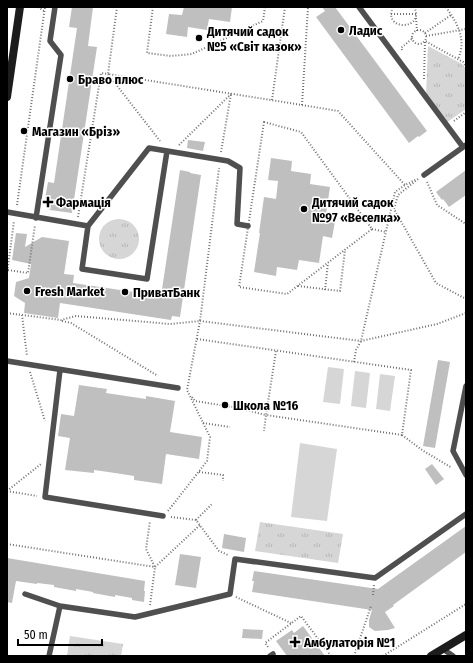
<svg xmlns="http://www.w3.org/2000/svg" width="473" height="663" viewBox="0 0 473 663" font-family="'Fira Sans Condensed',sans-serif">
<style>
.grass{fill:#d6d6d6}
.park{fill:url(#park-tufts)}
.building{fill:#bfbfbf}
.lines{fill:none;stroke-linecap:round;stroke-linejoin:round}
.path{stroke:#717171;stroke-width:2;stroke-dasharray:1 2;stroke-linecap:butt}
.lane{stroke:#4f4f4f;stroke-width:5.5}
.secondary{stroke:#1c1c1c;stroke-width:8}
.poi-dot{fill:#000;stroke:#fff;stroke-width:1.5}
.labels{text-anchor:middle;stroke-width:3;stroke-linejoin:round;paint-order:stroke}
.poi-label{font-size:13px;font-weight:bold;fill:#000;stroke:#fff;text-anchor:start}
</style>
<defs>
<pattern id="park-tufts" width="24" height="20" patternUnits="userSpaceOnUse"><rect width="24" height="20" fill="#d6d6d6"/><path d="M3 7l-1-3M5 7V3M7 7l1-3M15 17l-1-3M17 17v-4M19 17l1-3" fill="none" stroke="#b6b6b6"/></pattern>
</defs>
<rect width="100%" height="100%" fill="#fff"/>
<!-- grass -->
<path class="grass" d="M328 367 344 369 340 404 323 402Z
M355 371 370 373 366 408 351 406Z
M380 374 395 376 390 411 376 409Z
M300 443 337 449 327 521 291 517Z"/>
<!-- park -->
<path class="park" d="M428 46 462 64 466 69V109L446 123 426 95Z
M99 239a20 20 0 1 1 40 0a20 20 0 1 1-40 0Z
M260 522 343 534 338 563 255 551Z
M70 636 123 644 121 656H67Z"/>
<!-- building -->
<path class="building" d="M72 7H93L88 46 97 47 72 213 50 210 44 204 48 182 54 183 77 28 69 27Z
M184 7H232L230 22 209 19 207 30 188 27 187 37 166 34 169 14 182 15Z
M322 7H335L427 131 419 137 418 136 409 143 316 17 325 11Z
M188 140 205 142 203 151 187 148Z
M271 158 292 161 291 171 311 174 310 184 330 187 326 214 336 216 332 238 323 236 319 263 299 260 297 270 277 267 276 276 254 272 260 233H259L264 197 276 199 278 181 268 180Z
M180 170 190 172V173L201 175 180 317 172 316 171 320 60 303 58 318 24 313 25 303 14 296 16 282 29 278 31 264 12 260 16 233 27 234 25 247 42 237 69 241 64 274 74 275 73 283 161 296Z
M466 170V195L449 207 443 199 442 200 436 192Z
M438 360 450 362 435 448 423 446Z
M79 385 107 389 106 393 146 399V396L175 401 170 432 202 437 199 459 166 454 162 484 134 480V476L115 473 94 470V473L65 470 70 438 58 436 61 414 74 416Z
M432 464 444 479 436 485 425 469Z
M466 526V552L393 605 394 606 385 612 395 628 388 630 375 631 369 627V620L372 610 252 592 254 581H252L254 571 378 589Z
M224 534 246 538 244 552 222 548Z
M180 554 201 557 196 588 175 585Z
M7 558 145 581 144 591H145L144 602 132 600V598L115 595V597L93 593V592L76 589V591L54 587V585L37 583V584L16 581 12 603 7 602Z
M303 626 325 656H287L276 641 292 630 294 633Z
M243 629 263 630 262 639 242 638Z"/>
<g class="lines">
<!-- path -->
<path class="path" d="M38 7 44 11
M117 7 108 74 302 105 338 111 405 185
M153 7 147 53 171 56 192 54 263 21 265 7
M393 7C382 32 426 30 414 7
M446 7C457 23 467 39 458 59
M391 14H416
M416 18 417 31
M412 37a7 7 0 1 1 14 0a7 7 0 1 1-14 0Z
M425 33 451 15
M426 36 466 29
M402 50 401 48 413 38
M424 79 425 41 463 62 466 67
M272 100 285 7
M302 105 308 7
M454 121 466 112
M264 122 301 132 372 229 287 294 239 287Z
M179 145 231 94
M221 152 231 94
M418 179 398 195 394 209 436 283 466 299
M427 182 437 205 466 224
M17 205 45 7
M78 217 101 73 108 74 160 141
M372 229 386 232
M8 270 28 273 35 225
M7 274 14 221
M298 286 340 291 345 250
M325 290 328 263
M7 313 61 320 76 316 170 324 200 321 219 168
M22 315 27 356
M62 321 71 323 158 376
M197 339 411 370 402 435 266 415 276 351
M354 362 356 350 361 341 395 192 405 185 417 179
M30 372 45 421
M192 397 195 401 233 407 266 415 264 431
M203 423 230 427
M402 435 422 450 452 468
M199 472 223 475V481
M7 491 41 464
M7 491 37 496
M168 511 207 461 210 437 187 390 200 321 361 341 437 324 466 313
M171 517 196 520 219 551 228 555
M196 520 212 504
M7 544 155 567 200 525
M373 595 374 585
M236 597 291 623
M150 605 155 567 146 549 150 521
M268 647 265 643 301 616 331 656
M354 656 371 606
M383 656 466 604"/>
<!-- lane -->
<path class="lane" d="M359 7 463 147
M424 175 466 145
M7 212 88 226 149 148 228 161 240 168 237 224 248 226
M36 218 61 55 50 41 55 7
M88 226 82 269 147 279 167 151
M7 361 178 388
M60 370 45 497 163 516
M466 386 453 451 466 475
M25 594 60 606 135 617 230 594 235 559 375 578 466 514
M443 649 453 656
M49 656 60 606
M270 656 273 654"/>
<!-- secondary -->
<path class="secondary" d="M7 97 20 7
M431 656 466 635"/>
</g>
<!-- markers -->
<g class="poi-dot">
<circle cx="341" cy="30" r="4"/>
<circle cx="199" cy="38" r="4"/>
<circle cx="70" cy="79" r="4"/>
<circle cx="24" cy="131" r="4"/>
<path d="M46 196h4v4h4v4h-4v4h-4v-4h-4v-4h4z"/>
<circle cx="304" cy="209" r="4"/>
<circle cx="27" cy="291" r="4"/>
<circle cx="125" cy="292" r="4"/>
<circle cx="225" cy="405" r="4"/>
<path d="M293 636h4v4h4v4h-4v4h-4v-4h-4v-4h4z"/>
</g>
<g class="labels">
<!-- poi labels -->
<g class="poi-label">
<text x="349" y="35">Ладис</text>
<text x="207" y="36">Дитячий садок<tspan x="207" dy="15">№5 «Світ казок»</tspan></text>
<text x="78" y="84">Браво плюс</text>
<text x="32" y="136">Магазин «Бріз»</text>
<text x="56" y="207">Фармація</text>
<text x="312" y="207">Дитячий садок<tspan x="312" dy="15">№97 «Веселка»</tspan></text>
<text x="35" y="296">Fresh Market</text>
<text x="133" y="297">ПриватБанк</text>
<text x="233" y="410">Школа №16</text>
<text x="304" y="647">Амбулаторія №1</text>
</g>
</g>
<!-- border -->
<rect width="473" height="663" fill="none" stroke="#000000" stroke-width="16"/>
<!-- scale -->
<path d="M18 639v6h84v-6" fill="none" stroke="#000000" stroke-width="2"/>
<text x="24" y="639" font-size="12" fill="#000000" stroke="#ffffff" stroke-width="3" paint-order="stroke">50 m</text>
</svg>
